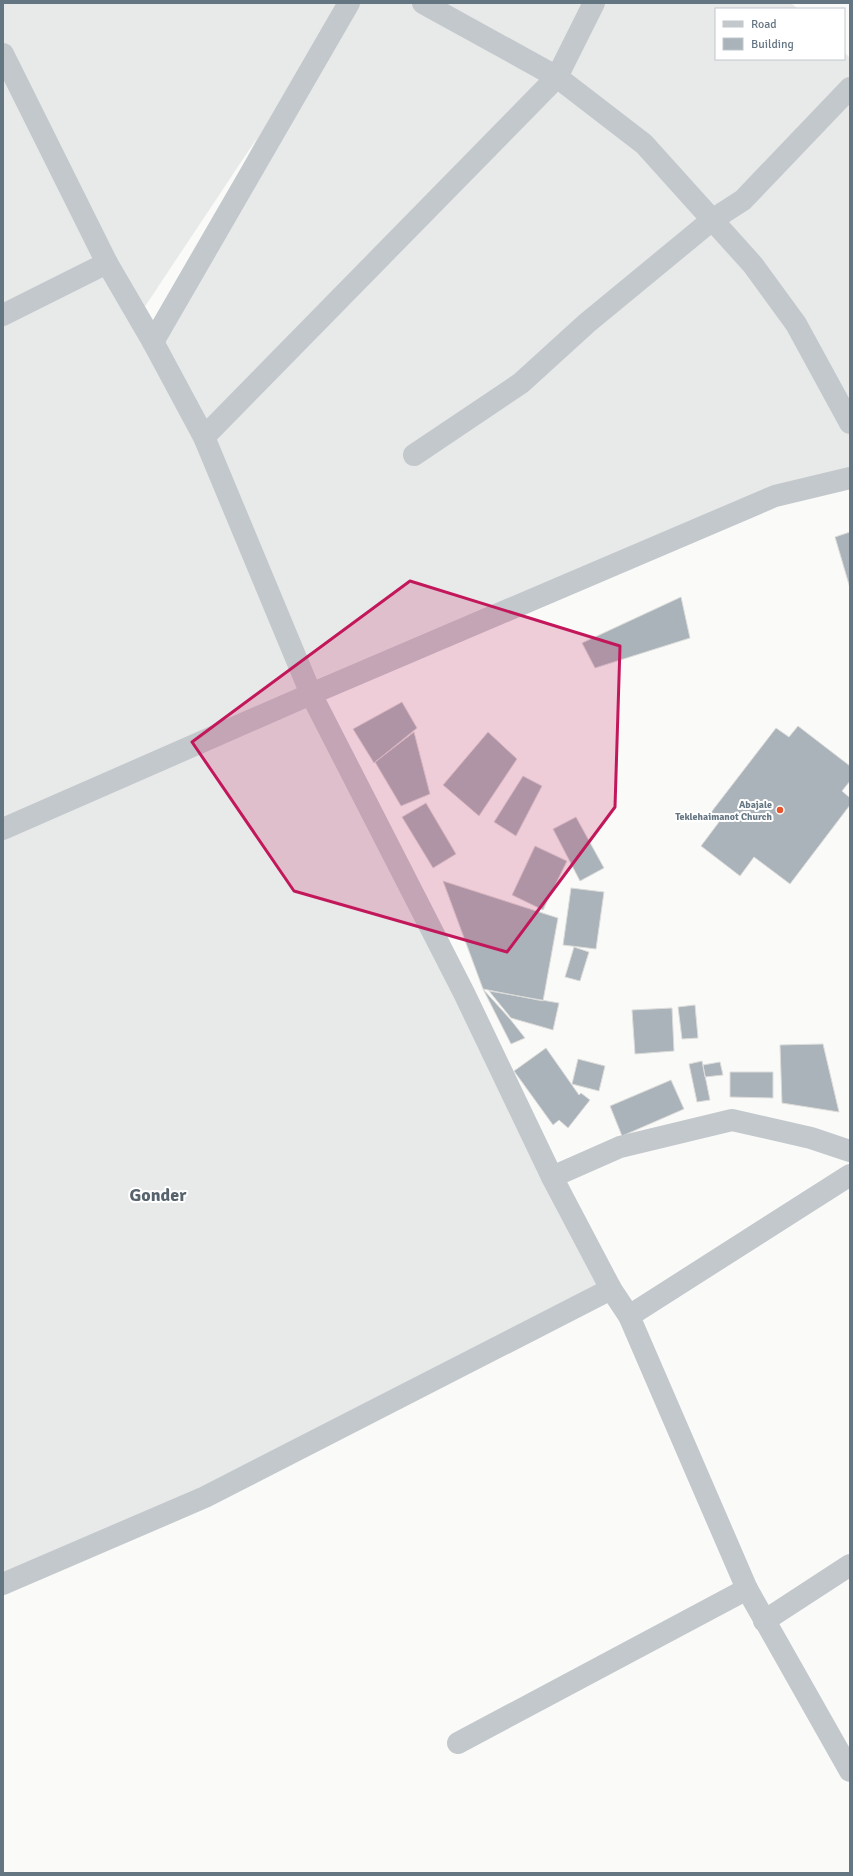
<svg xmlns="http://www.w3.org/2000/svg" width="853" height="1876" viewBox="0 0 853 1876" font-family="Signika,sans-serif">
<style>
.built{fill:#e8e9e9;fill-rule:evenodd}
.building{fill:#aab3b9;stroke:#dcdcda}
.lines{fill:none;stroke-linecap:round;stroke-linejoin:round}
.minor{stroke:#c3c8cc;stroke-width:22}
.tertiary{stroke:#c3c8cc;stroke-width:22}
.marked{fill:#c2185b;fill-opacity:0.2;stroke:#c2185b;stroke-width:3;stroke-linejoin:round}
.poi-dot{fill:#e4572e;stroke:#fff;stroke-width:1.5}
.labels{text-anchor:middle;stroke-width:4;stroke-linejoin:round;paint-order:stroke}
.poi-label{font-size:10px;font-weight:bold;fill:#657683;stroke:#fff;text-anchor:end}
.town-label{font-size:18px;font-weight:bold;fill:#57646e;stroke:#fff}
</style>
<rect width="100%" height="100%" fill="#fafaf8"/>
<!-- built -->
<path class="built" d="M3 3H791L798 9H716V59H844V52L850 58V478L775 496 311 694 611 1289 3 1584ZM257 138 153 342 138 317Z"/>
<!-- building -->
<path class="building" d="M850 532V588L835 537Z
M681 597 690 638 595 668 582 643Z
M402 702 417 728 374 763 353 729Z
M798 726 850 766V781L842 791 850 798V805L790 884 754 857 740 876 701 846 719 822 709 815 776 728 789 737Z
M414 732 430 794 401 806 375 762Z
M488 732 517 759 479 816 443 785Z
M523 776 542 786 516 836 494 822Z
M426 803 456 854 433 868 402 817Z
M576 817 604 868 580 881 553 829Z
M535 846 567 861 543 910 512 895Z
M443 881 558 918 543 1001 483 989Z
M571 888 604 892 596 949 563 945Z
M574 947 589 952 580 981 565 977Z
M483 989 510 1019 525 1038 511 1044Z
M489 991 559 1003 553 1030 511 1018Z
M695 1005 698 1038 682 1039 678 1007Z
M672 1008 674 1051 635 1054 632 1010Z
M823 1044 839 1112 782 1103 780 1045Z
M546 1048 579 1095 581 1093 590 1100 568 1128 559 1120 553 1125 514 1071Z
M578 1059 605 1066 599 1091 572 1084Z
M702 1061 710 1100 697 1102 689 1064Z
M720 1062 723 1075 705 1077 703 1065Z
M730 1072H773V1098L730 1097Z
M671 1080 684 1109 622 1136 610 1106Z"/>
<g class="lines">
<!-- minor -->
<path class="minor" d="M423 3 557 77 644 144 753 265 796 324 850 423
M3 315 107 263
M153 342 349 3
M204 437 557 77 594 3
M414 455 521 383 587 323 712 220 743 200 850 88
M3 829 311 694 775 496 850 478
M552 1177 620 1147 732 1120 811 1138 850 1151
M629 1316 850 1175
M3 1584 205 1497 611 1289
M764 1621 850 1565
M458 1743 747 1589"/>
<!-- tertiary -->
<path class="tertiary" d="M3 54 107 263 153 342 204 437 311 694 464 993 552 1177 611 1289 629 1316 747 1589 850 1771"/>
</g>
<!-- marked area -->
<path class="marked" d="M410 581 620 646 615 807 507 952 294 891 192 742Z"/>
<!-- markers -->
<circle class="poi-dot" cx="780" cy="810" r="4"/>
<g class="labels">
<!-- poi labels -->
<g class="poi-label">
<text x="772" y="808">Abajale<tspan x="772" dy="12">Teklehaimanot Church</tspan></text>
</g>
<!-- town labels -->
<g class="town-label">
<text x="158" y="1201">Gonder</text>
</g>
</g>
<!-- border -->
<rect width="853" height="1876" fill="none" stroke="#657683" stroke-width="8"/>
<!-- legend -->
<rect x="715" y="8" width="130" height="52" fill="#ffffff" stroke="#c1c8cd"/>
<rect x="723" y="21" width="20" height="6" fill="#c3c8cc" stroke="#c1c8cd"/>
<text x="751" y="28" font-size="12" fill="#657683">Road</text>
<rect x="723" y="38" width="20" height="12" fill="#aab3b9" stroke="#c1c8cd"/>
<text x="751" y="48" font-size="12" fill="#657683">Building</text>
</svg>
